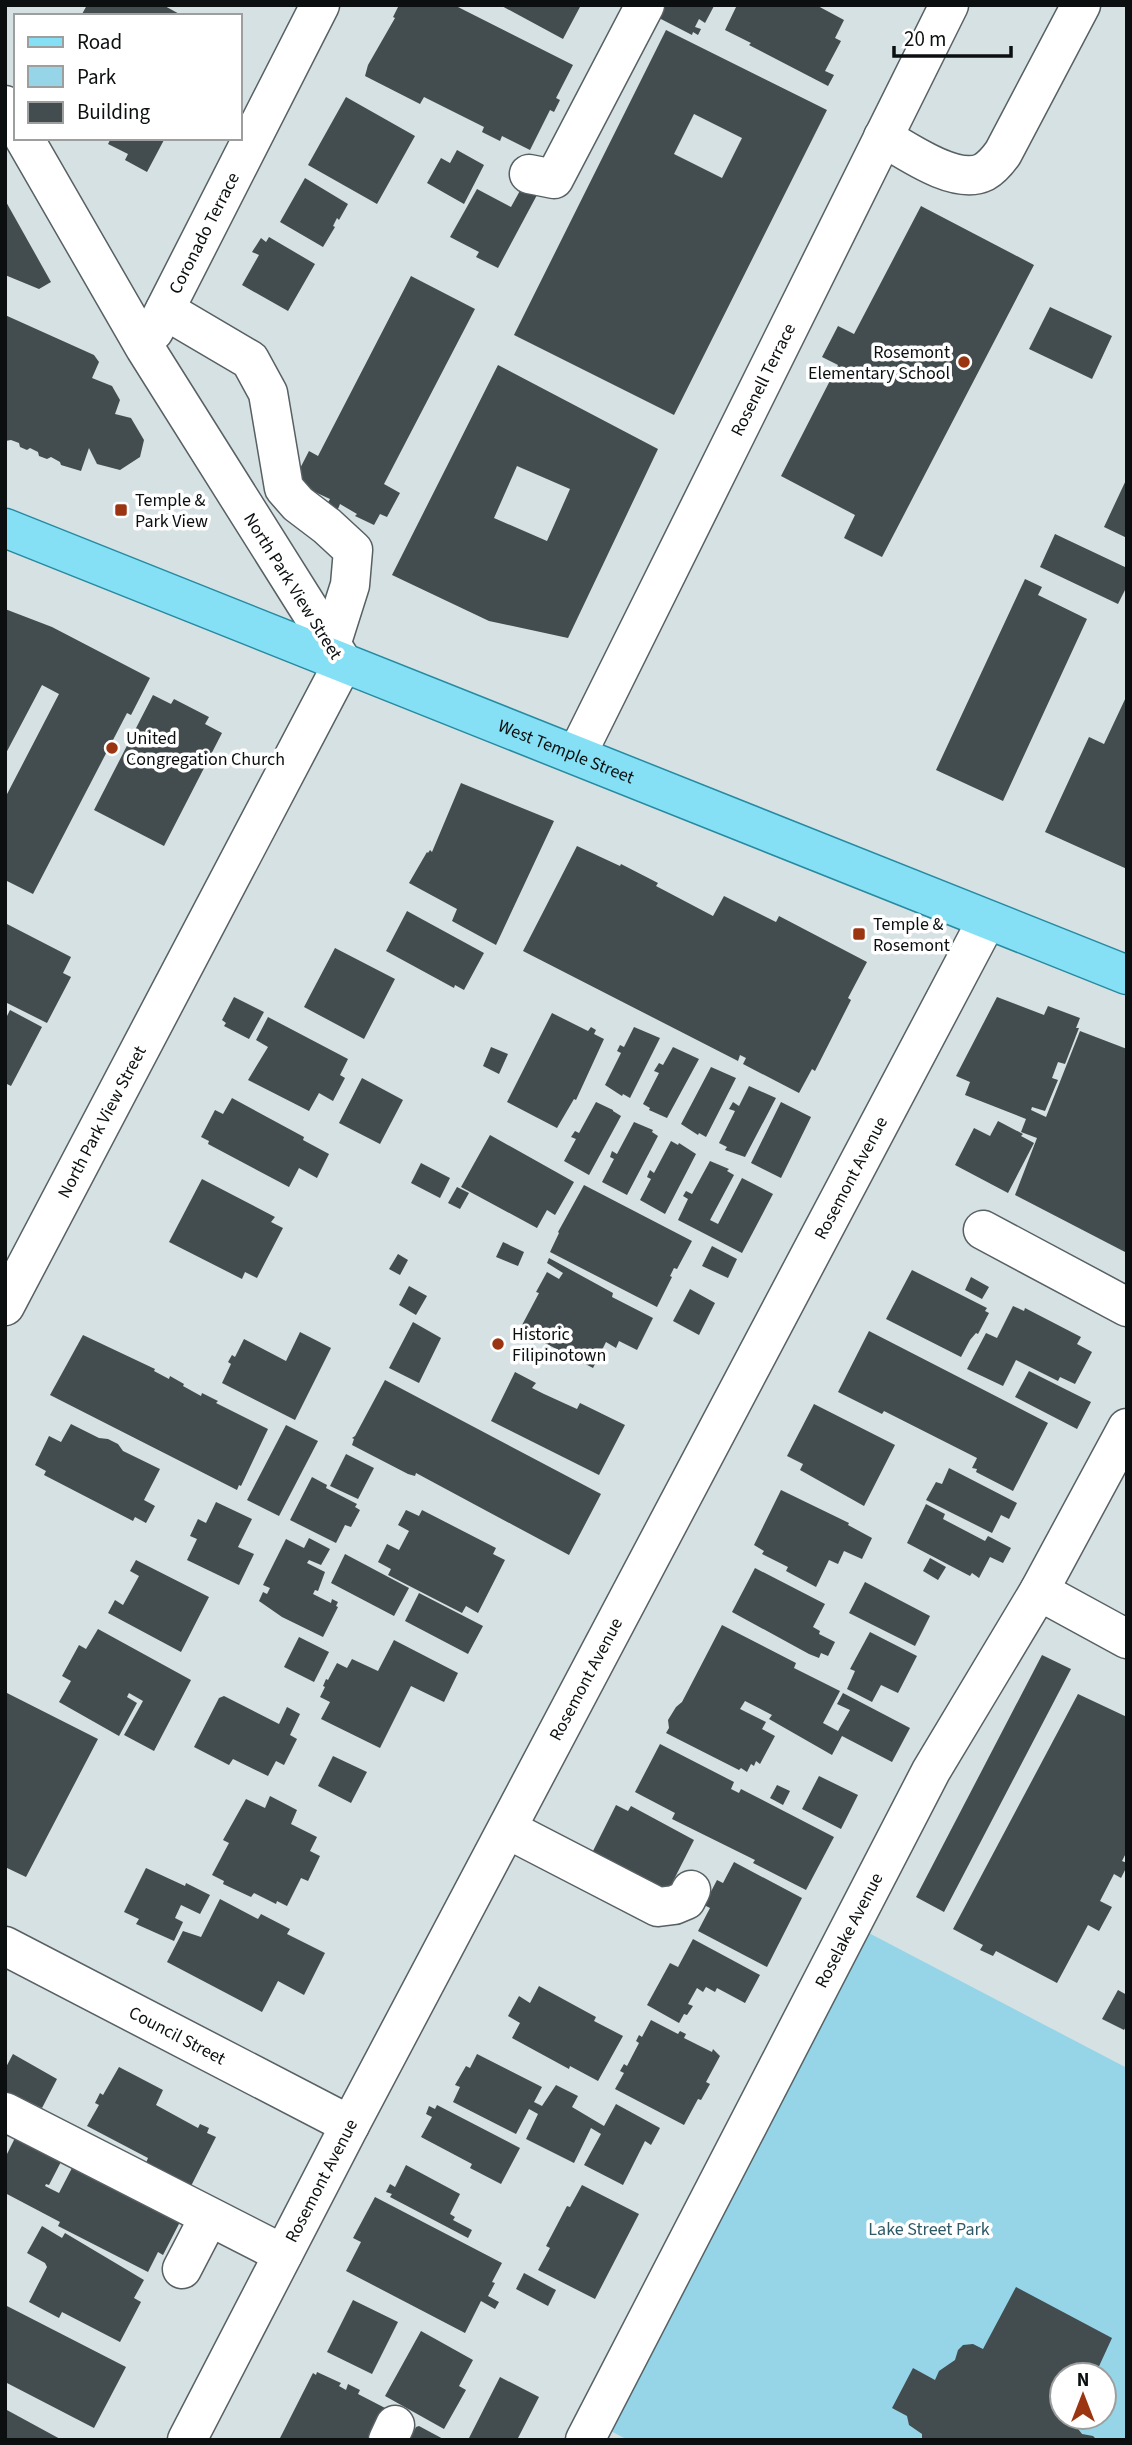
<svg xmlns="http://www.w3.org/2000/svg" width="1132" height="2445" viewBox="0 0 1132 2445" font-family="'Source Sans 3',sans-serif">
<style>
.green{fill:#95d5e7;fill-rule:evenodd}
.building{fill:#434c4e;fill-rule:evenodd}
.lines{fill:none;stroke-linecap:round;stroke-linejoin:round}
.minor-casing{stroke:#576063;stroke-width:41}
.major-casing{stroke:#268aa0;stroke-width:41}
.minor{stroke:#fff;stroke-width:38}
.major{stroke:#85e0f5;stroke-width:38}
.poi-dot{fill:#9b3411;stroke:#fff;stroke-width:2.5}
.labels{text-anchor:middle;stroke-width:7;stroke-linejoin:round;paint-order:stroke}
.street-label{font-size:18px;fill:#0b0f10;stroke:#fff}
.poi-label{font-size:18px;fill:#0b0f10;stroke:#fff;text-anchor:start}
.park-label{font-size:18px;fill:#2d5a66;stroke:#fff}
</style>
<rect width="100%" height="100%" fill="#d6e1e4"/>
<!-- green -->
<path class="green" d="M865 1931 1127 2068V2440H628L603 2427ZM1062 2375H1104V2417H1062Z"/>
<!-- building -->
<path class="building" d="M87 5H163L183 16H81Z
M399 5H454L573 65 556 98 560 100 554 112 550 110 530 150 502 136 500 141 482 132 484 127 424 97 420 104 365 76 368 65 395 18 393 17Z
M500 5H581L563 39Z
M666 5H711L714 6 705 23 699 19 695 27 701 29 698 35 693 32 692 35 659 18Z
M737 5H816L844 20 835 38 841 41 825 71 834 75 828 86 749 45 751 43 725 30Z
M666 30 827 110 674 415 514 335ZM694 114 742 138 722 178 674 154Z
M346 97 415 136 377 204 308 165Z
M111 138H165L147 172 125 160 128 154 108 144Z
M457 150 484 165 464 204 427 183 441 158 450 163Z
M305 178 348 204 339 220 337 218 333 226 335 227 323 247 280 222Z
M522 187 537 195 498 268 476 257 479 252 450 237 477 189 511 207Z
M5 200 51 282 39 289 5 275Z
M921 206 1034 265 882 557 844 538 855 515 781 476 838 365 822 357 838 326 854 334Z
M269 237 315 264 288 311 242 285 259 255 252 252 261 238 266 242Z
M411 276 475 309 384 484 400 493 387 517 380 514 374 525 355 516 357 514 340 504 336 514 325 508 330 499 293 482 309 451 318 456Z
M1050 307 1112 336 1092 379 1029 349Z
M5 315 94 355 99 362 92 378 112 386 120 400 115 414 131 418 144 440 140 457 120 470 97 464 89 448 81 471 61 465 60 462 51 457 47 459 39 456 38 452 30 448 27 450 20 447 19 443 11 440 5 441Z
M498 365 658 449 568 638 489 621 392 575ZM517 466 570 489 547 541 494 518Z
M1127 478V538L1104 527Z
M1055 534 1127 568V586L1118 604 1040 567Z
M1025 579 1042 587 1038 595 1087 619 1003 801 936 770Z
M5 609 52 627 150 678 131 715 127 713 33 894 5 880V798L59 694 42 685 5 755Z
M153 695 171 704 174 699 209 717 205 724 222 733 164 846 94 810Z
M1127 695V869L1045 832 1089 737 1104 744Z
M461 783 554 821 496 945 452 921 457 909 409 883 427 852 428 853 430 850 432 852Z
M577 846 620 866 621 864 658 883 656 886 713 916 724 896 776 922 779 916 867 962 848 998 851 1000 815 1071 812 1069 799 1093 743 1064 746 1058 740 1055 738 1061 523 951Z
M407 911 484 953 464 990 455 985 454 988 386 951Z
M5 923 71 957 63 973 71 977 47 1023 5 1002Z
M335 948 395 979 364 1039 304 1007Z
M234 997 264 1012 249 1039 224 1026 226 1023 222 1020Z
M997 997 1044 1015 1048 1006 1080 1018 1076 1028H1079L1065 1064 1058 1062 1052 1078 1058 1080 1045 1111 1032 1107 1031 1110 1046 1117 1080 1031 1127 1049V1253L1015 1195 1037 1138 1021 1132 1026 1119 965 1095 970 1082 956 1076Z
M10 1010 42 1027 11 1086 5 1083V1015L7 1016Z
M552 1013 588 1031 591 1027 596 1030 594 1034 604 1039 576 1100 574 1099 557 1128 507 1102Z
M268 1017 348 1059 340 1075 345 1078 333 1101 319 1093 309 1111 248 1080 268 1047 256 1040Z
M634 1027 660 1038 630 1098 623 1094 622 1096 605 1085 621 1053 617 1051 620 1045 624 1047Z
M491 1047 508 1054 499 1074 483 1066Z
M673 1047 699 1059 667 1118 649 1110 650 1108 643 1104 659 1073 654 1071 659 1063 663 1065Z
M711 1067 736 1078 706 1137 699 1133 698 1135 681 1124Z
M362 1078 403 1100 380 1144 339 1123Z
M749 1086 776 1098 745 1157 725 1150 727 1147 719 1143 735 1111 729 1109 733 1102 739 1106Z
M232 1098 304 1137 303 1140 329 1154 317 1178 299 1168 289 1187 208 1144 209 1141 201 1137 215 1110 223 1114Z
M596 1102 613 1110V1111L621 1116 589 1175 564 1161 576 1139 571 1137 575 1131 579 1133Z
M781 1102 811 1117 781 1178 751 1163Z
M998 1121 1023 1134 1021 1136 1034 1143 1008 1193 955 1165 974 1128 990 1136Z
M634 1122 653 1130 652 1132 658 1136 627 1195 602 1182 614 1159 610 1157 612 1151 617 1154Z
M490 1135 574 1182 555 1215 547 1210 537 1228 461 1187Z
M671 1141 678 1145 679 1143 696 1154 665 1214 640 1200 651 1179 647 1177 650 1170 654 1173Z
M710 1161 729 1169 727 1171 734 1175 710 1220 718 1224 742 1178 773 1194 742 1253 678 1220 688 1199 683 1196 686 1191 692 1194Z
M421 1163 450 1178 440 1198 411 1183Z
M202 1179 275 1217 271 1222 283 1228 257 1278 245 1272 242 1279 169 1242Z
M584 1185 692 1241 677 1269 674 1268 670 1276 672 1277 657 1307 550 1252 559 1233 558 1232Z
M457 1187 469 1193 460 1209 448 1203Z
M503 1242 524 1252 518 1266 496 1257Z
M712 1246 737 1259 728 1278 702 1266Z
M398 1254 408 1260 400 1275 389 1269Z
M549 1258 613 1293 612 1297 653 1318 637 1350 619 1341 616 1348 606 1342 593 1368 539 1340 541 1337 521 1327 539 1293 536 1292 547 1272 559 1279 563 1273 547 1263Z
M912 1270 987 1308 985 1311 989 1313 978 1334 976 1333 970 1340 961 1357 886 1319Z
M971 1277 989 1287 982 1299 965 1290Z
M409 1286 427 1296 416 1315 399 1305Z
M690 1289 715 1303 699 1335 673 1321Z
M1013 1306 1024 1311 1025 1308 1081 1337 1077 1344 1092 1352 1075 1384 1060 1377 1058 1381 1016 1360 1003 1386 967 1369 986 1333 997 1338Z
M413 1322 441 1338 419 1383 389 1368Z
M869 1331 1048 1423 1013 1491 976 1472 977 1469 972 1468 977 1458 884 1411 882 1414 838 1392Z
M300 1332 331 1348 295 1420 222 1383 231 1364 228 1362 232 1355 235 1357 244 1339 286 1361Z
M83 1335 155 1369 154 1371 169 1379 170 1376 184 1384 183 1386 201 1396 202 1393 218 1401 216 1403 268 1429 241 1486 239 1485 237 1490 50 1395Z
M1029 1371 1091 1402 1077 1429 1015 1397Z
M515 1372 536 1383 532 1388 544 1394 577 1409 580 1403 625 1425 599 1475 491 1421Z
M385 1380 601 1494 569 1555 416 1473 415 1476 408 1474 352 1445 354 1439 352 1438 355 1436Z
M814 1404 895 1445 864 1506 800 1470 803 1464 787 1456Z
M71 1424 99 1438 108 1439 118 1444 123 1451 160 1469 144 1500 155 1506 146 1523 135 1517 133 1521 44 1475 46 1471 35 1465 49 1436 61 1442Z
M286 1425 318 1441 279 1516 247 1500Z
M346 1454 374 1468 358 1499 330 1486Z
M949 1468 1017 1503 1009 1519 1001 1515 992 1533 926 1500 936 1482 942 1484Z
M312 1477 327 1485 326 1488 357 1504 355 1507 360 1510 351 1527 345 1525 336 1543 290 1520Z
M781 1490 849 1523 848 1525 872 1538 862 1559 844 1551 838 1564 829 1560 816 1587 786 1571 788 1567 762 1554 764 1551 754 1545Z
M216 1502 252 1519 238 1547 254 1554 239 1585 187 1560 197 1539 190 1536 198 1519 206 1523Z
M926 1504 945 1514 943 1519 985 1541 988 1536 1011 1548 1003 1563 990 1557 979 1578 972 1573 970 1576 907 1543Z
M406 1510 419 1516 422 1510 496 1548 493 1554 505 1560 478 1613 466 1606 462 1613 388 1575 391 1569 378 1562 387 1544 399 1550 409 1531 398 1525Z
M309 1538 330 1549 321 1565 309 1560 307 1563 325 1572 318 1591 315 1590 313 1594 331 1603 332 1599 338 1602 336 1606 338 1607 323 1637 282 1617 259 1601 263 1592 267 1594 270 1588 263 1585 286 1539 304 1548Z
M345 1554 409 1588 394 1616 331 1583Z
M930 1558 946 1567 938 1580 923 1571Z
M136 1560 209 1597 181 1652 108 1613 115 1600 123 1605 139 1576 130 1571Z
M755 1568 825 1604 813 1627 820 1631 819 1634 835 1642 828 1656 821 1653 819 1658 809 1654 732 1612Z
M865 1582 930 1616 915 1646 849 1613Z
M419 1593 483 1626 468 1654 405 1621Z
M722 1625 796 1663 794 1668 840 1691 823 1723 838 1731 850 1710 837 1704 843 1693 910 1728 892 1762 842 1736 832 1755 769 1719 772 1715 745 1701 740 1709 766 1722 762 1729 775 1736 760 1764 756 1761 754 1766 751 1764 747 1772 741 1768 739 1770 666 1733 669 1728 668 1720 676 1707 682 1702Z
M98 1629 191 1680 154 1751 124 1735 143 1701 129 1693 127 1697 137 1703 119 1736 59 1702 71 1681 62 1676 79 1645 86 1649Z
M870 1632 917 1656 898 1693 881 1685 872 1702 847 1689 855 1671 850 1669Z
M299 1637 329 1652 314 1682 284 1667Z
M394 1640 458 1673 444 1702 411 1686 380 1748 321 1719 330 1702 320 1697 325 1687 323 1686 326 1679 328 1680 337 1663 347 1668 352 1659 378 1671Z
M1042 1655 1071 1669 944 1912 916 1897Z
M5 1692 98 1739 26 1877 5 1867Z
M1078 1694 1127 1717V1851L1122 1861 1127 1863V1866L1121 1878 1114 1874 1100 1901 1112 1907 1099 1931 1088 1925 1057 1983 996 1951 993 1956 980 1950 983 1945 953 1929Z
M224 1696 279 1724 287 1707 300 1714 290 1735 297 1739 284 1765 276 1761 268 1776 233 1759 229 1765 194 1747 219 1698Z
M660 1744 734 1782 731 1789 739 1793 741 1789 834 1837 806 1890 753 1863 755 1860 672 1819 675 1813 635 1792Z
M333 1756 367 1772 351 1803 318 1786Z
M819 1776 858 1795 841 1829 802 1809Z
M777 1785 790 1791 783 1805 770 1798Z
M270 1796 297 1810 291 1824 317 1837 310 1851 320 1856 308 1881 301 1878 287 1906 277 1901 276 1904 254 1893 251 1897 223 1884 224 1881 212 1875 229 1843 223 1840 246 1799 265 1808Z
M616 1805 628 1811 631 1806 694 1840 665 1897 589 1859Z
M734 1862 802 1898 767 1967 698 1931 710 1908 704 1905 717 1880 723 1883Z
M146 1868 185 1886 186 1883 210 1895 200 1914 181 1905 175 1918 183 1922 174 1941 136 1924 139 1919 124 1912Z
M220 1899 258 1919 261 1914 290 1929 287 1934 325 1953 304 1995 278 1981 262 2012 167 1962 183 1931 201 1937Z
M693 1939 760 1975 745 2003 717 1988 715 1992 706 1987 703 1992 697 1988 688 2004 693 2006 687 2015 684 2014 679 2023 647 2005 670 1963 678 1967Z
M539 1986 596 2017 594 2021 623 2036 598 2081 570 2066 569 2069 512 2038 520 2023 508 2016 519 1996 530 2003Z
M1118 1990 1127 1995V2025L1124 2030 1102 2019Z
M651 2020 678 2034 680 2031 686 2034 684 2038 712 2052 713 2049 720 2056 706 2082 710 2084 701 2100 698 2099 684 2125 615 2089 624 2073 620 2071 624 2064 627 2066 639 2043 636 2041 639 2035 642 2037Z
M13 2054 57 2079 42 2108 5 2091V2069Z
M477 2054 542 2087 534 2102 542 2106 556 2085 578 2096 572 2107 604 2126 616 2104 660 2128 651 2145 645 2141 623 2185 584 2165 601 2134 591 2128 574 2163 526 2139 538 2114 529 2109 516 2134 453 2102 460 2087 455 2085 466 2066 470 2068Z
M119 2067 163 2090 156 2105 198 2128 200 2124 209 2128 207 2133 216 2137 191 2186 146 2163 148 2158 87 2126 99 2105 95 2103 100 2093 103 2095Z
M437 2105 520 2148 501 2184 470 2168 472 2164 421 2137 432 2117 426 2114 429 2106 435 2109Z
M20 2128 64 2156 49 2185 46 2184 45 2186 59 2193 73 2166 181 2220 163 2255 158 2252 148 2272 58 2226 60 2222 5 2193V2158Z
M406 2165 460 2194 450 2214 455 2217 453 2220 472 2230 468 2238 390 2197 392 2194 386 2192 390 2184 395 2187Z
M582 2185 639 2214 595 2299 538 2270 550 2248 546 2246 567 2206 570 2207Z
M375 2197 502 2263 492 2282 495 2283 488 2296 499 2302 495 2309 481 2301 465 2333 346 2271 361 2242 353 2238Z
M42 2226 62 2238 65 2233 144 2280 134 2298 141 2302 120 2342 62 2312 59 2318 29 2302 47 2267 45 2263 27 2253Z
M524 2273 556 2290 548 2306 516 2289Z
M1016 2287 1112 2338 1095 2375H1062V2417H1073L1069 2424 1075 2425 1082 2434 1093 2436 1097 2440H922V2434L909 2425 907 2416 892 2408 913 2368 935 2380 939 2371 955 2360 958 2350 963 2345 973 2344 983 2349Z
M353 2300 398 2322 372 2374 327 2352Z
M5 2305 126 2367 94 2428 5 2382Z
M421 2331 473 2360 459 2386 466 2390 444 2429 385 2396Z
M317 2372 341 2383 339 2386 346 2390 348 2384 360 2390 358 2394 387 2409 374 2440H279L313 2373 316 2375Z
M500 2377 539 2397 517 2440H473L469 2438Z
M5 2409 62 2440H5Z
M419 2426 445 2440H409L416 2427Z"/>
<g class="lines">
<defs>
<g id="minor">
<path d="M5 105 16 124"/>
<path d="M883 137C907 151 956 186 984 172 991 168 998 160 1003 153L1081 5"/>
<path d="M529 174 554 179 645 5"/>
<path d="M165 310 250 360 268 393 284 488 298 504 327 526 353 550 350 585 331 645"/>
<path id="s1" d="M154 331 320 5"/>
<path id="s2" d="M577 754 949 5"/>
<path d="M983 1230 1127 1307"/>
<path id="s3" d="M5 1306 343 663 145 348 24 138"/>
<path d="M1039 1591 1127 1639"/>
<path d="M507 1829 658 1907 674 1905 686 1900 691 1890"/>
<path id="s4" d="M5 1946 350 2125"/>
<path d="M5 2112 283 2254"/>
<path d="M182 2269 209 2217"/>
<path id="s5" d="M187 2440 350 2125 987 920"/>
<path d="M388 2440 395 2425"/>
<path id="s6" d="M585 2440 931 1771 1039 1591 1127 1428"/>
</g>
<g id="major">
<path id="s7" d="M5 528 1127 975"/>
</g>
</defs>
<!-- minor casing -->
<use href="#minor" class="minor-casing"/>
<!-- major casing -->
<use href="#major" class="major-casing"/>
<!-- minor -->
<use href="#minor" class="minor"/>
<!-- major -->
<use href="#major" class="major"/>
</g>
<!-- markers -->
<g class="poi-dot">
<circle cx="964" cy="362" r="7"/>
<rect x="114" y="503" width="14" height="14" rx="3.5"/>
<circle cx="112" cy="748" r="7"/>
<rect x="852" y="927" width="14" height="14" rx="3.5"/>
<circle cx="498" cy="1344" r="7"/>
</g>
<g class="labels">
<!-- street labels -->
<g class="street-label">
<text dy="6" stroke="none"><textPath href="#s1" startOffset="110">Coronado Terrace</textPath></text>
<text dy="6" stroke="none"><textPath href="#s2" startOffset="418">Rosenell Terrace</textPath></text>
<text transform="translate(293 586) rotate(58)" y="6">North Park View Street</text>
<text dy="6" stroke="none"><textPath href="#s7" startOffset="604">West Temple Street</textPath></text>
<text dy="6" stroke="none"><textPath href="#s3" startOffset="208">North Park View Street</textPath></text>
<text dy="6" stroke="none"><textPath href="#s5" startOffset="1426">Rosemont Avenue</textPath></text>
<text dy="6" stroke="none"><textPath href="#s5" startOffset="859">Rosemont Avenue</textPath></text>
<text dy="6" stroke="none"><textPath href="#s6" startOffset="574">Roselake Avenue</textPath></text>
<text dy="6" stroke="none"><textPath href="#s4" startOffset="194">Council Street</textPath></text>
<text dy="6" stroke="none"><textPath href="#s5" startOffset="292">Rosemont Avenue</textPath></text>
</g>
<!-- poi labels -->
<g class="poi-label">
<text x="950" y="358" text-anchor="end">Rosemont<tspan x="950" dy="21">Elementary School</tspan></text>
<text x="135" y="506">Temple &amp;<tspan x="135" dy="21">Park View</tspan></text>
<text x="126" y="744">United<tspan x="126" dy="21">Congregation Church</tspan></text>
<text x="873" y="930">Temple &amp;<tspan x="873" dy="21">Rosemont</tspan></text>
<text x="512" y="1340">Historic<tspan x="512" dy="21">Filipinotown</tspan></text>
</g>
<!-- park labels -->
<g class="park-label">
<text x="929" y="2235">Lake Street Park</text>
</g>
</g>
<!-- border -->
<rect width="1132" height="2445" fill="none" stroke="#0b0f10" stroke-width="14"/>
<!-- legend -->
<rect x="14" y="14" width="228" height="126" fill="#ffffff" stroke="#9d9f9f" stroke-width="2"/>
<rect x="28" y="37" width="35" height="10" fill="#85e0f5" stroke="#9d9f9f" stroke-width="2"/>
<text x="77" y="49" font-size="21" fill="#0b0f10">Road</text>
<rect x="28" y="66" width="35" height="21" fill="#95d5e7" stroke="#9d9f9f" stroke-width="2"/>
<text x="77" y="84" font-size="21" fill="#0b0f10">Park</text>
<rect x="28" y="102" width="35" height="21" fill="#434c4e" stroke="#9d9f9f" stroke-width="2"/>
<text x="77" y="119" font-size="21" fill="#0b0f10">Building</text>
<!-- north arrow -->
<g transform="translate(1083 2396)"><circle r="33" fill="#ffffff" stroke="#9d9f9f" stroke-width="2"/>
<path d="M0-5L12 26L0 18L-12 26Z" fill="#9b3411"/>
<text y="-10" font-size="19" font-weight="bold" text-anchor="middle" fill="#0b0f10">N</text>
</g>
<!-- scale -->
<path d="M894 46v10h117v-10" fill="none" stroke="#0b0f10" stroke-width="3.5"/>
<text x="904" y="46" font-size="21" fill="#0b0f10" stroke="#ffffff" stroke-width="5" paint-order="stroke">20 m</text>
</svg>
